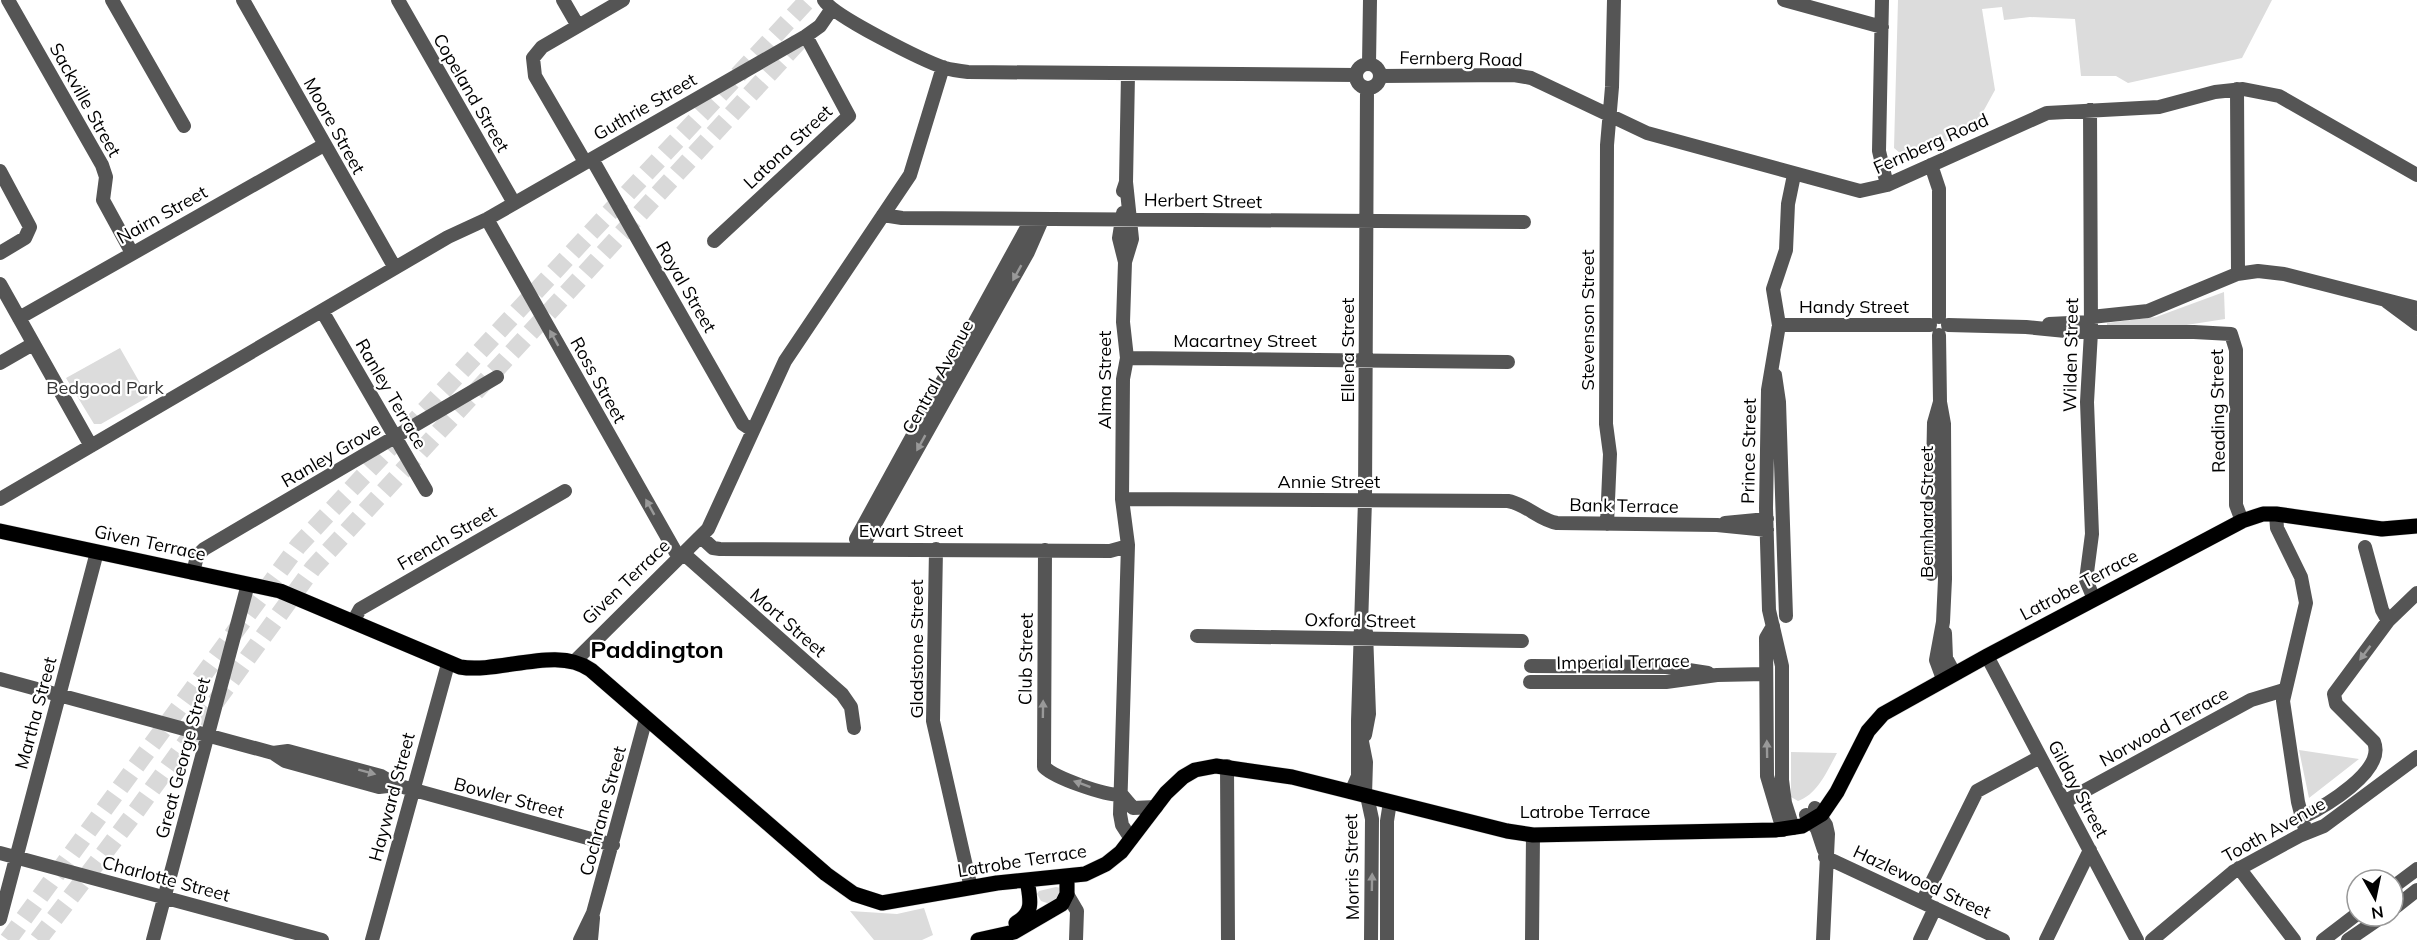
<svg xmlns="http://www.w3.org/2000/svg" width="2417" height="940" viewBox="0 0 2417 940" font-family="Mulish,sans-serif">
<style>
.green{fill:#dcdcdc}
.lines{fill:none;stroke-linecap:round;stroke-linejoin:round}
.highway-tunnel{stroke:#d9d9d9;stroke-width:18;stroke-dasharray:18 9;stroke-linecap:butt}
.major-casing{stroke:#dbdbdb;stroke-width:16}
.minor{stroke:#555;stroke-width:14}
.major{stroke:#000;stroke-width:15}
.oneway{fill:#999}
.labels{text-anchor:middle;stroke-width:4.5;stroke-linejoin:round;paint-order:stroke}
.street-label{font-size:18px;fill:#000;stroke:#fff}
.park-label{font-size:18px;fill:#333;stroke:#fff}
.district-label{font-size:24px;font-weight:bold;fill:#000;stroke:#fff}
</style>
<rect width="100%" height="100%" fill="#fff"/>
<!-- green -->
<path class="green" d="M1898 0H2272L2242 58 2128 83 2116 76H2081L2075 19 2030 17 2004 20 2002 7 1982 9 1995 90 1973 130 1906 158 1894 148Z
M2224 292 2225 319 2180 326 2107 329V323L2156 317Z
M120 348 148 397 101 424H94L66 378Z
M2299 750 2359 759 2309 798Z
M1791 752 1837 753C1827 771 1818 794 1798 801L1791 797Z
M1056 887 1061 888 1060 898 1050 904 1041 901 1037 894 1039 891Z
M924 908 933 935 922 940H874L850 911 897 914Z"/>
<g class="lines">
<!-- highway-tunnel -->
<path class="highway-tunnel" d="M8 940 298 546 808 0
M38 940 137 810 313 568 801 39"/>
<defs>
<path id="major" d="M0 531 280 591 460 667C500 674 557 645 591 670L826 874 854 894 882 903 997 883 1085 874 1106 864 1121 852 1166 793 1183 777 1195 770 1216 766 1292 777 1507 831 1533 835 1775 830 1802 826 1822 814 1837 792 1868 731 1883 714 1987 656 2242 521 2263 514H2276L2382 529 2417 526
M1016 923C1035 912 1030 899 1027 880
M978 940 1014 932 1062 904 1067 894V877"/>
</defs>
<!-- major casing -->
<use href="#major" class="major-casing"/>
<!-- minor -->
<path class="minor" d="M8 0 102 165 106 177 103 200 132 253
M112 0 184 126
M243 0 395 268
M398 0 514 203
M563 0 578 26
M824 0C833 16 924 61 945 68 952 70 960 71 968 72L1356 75
M1784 0 1882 27
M1882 0 1879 151 1887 185
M1356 76a12 12 0 1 1 24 0a12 12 0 1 1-24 0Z
M1369 64 1370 0
M1380 76 1514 75 1531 78 1647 133 1860 191 1887 185 2047 113 2159 107 2215 92 2243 89 2279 96 2417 175
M2237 89 2238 273
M2090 110 2091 332 2087 402 2092 534 2086 580 2094 599
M592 159 743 424 752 430
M585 162 535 76 533 58 542 47 623 0
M1931 165 1939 189V317
M0 171 30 227 25 238 0 253
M1126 182 1132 239 1125 262 1123 322 1127 358 1123 379 1122 499 1128 545 1120 814 1122 825 1131 839
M1123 191 1126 182 1128 74
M1123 213 1119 238 1125 262
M883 215 902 218 1524 222
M487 219 679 558
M714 241 849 116 806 36
M0 284 91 446
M2386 301 2417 324
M325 316 426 490
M2091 317 2148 311 2237 274 2258 271 2284 274 2417 308
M19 318 324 145
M2049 324 2091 322
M1779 325H1930
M1948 325 2026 327 2076 332H2194L2231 334 2236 350V505L2242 521
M1939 335 1940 402 1944 424 1945 579 1943 622 1936 660 1943 679
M1127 358 1508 362
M0 363 33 344
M1775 375 1779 402 1786 616
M0 499 448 237 487 219 806 36 820 26 831 10
M1122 499 1508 501C1526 504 1539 520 1557 523L1717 525 1767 530
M2276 514 2277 528 2301 577 2306 603 2283 701 2298 802 2306 833
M1725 523 1767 519
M1607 524 1610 454 1606 424 1607 145 1612 87 1614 0
M701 537 713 548 720 549 1110 551 1128 546
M856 539 1031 220
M2365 547 2382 610 2388 621
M861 549 1028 252 1042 220
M936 549 933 721 971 888
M1045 550 1044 767C1055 778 1106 796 1122 795
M684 554 842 694 851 707 854 728
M193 573 197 556 204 549 497 377
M1931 574 1934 423 1940 402
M353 622 360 609 565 491
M1773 626 1766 638 1767 776 1783 830
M1945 633 1946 658 1954 673
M1197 636 1522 641
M1987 656 2137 940
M575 661 708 529 785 361 910 175 943 67
M1531 666 1669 667 1708 673
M0 679 273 753 288 751 381 776 396 785 613 845
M1530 682H1666L1717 675 1766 674
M1358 721 1365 500 1367 88
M1365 735 1369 714 1366 632
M273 753 285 761 379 787 396 785
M1227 766 1228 940
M1351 792 1358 776V721L1366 762 1365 795
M1122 795 1133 808 1156 807
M1367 796 1372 819 1371 940
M2064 802 2251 700 2284 690
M1815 808 1826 825 1828 834 1823 940
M1806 815 1817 829 1824 850
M2301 818C2324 807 2386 771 2374 742L2336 704 2334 694 2388 621 2417 593
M1793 828 1785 803 1782 780V666L1769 610 1766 508 1768 390 1779 325 1773 289 1786 250 1788 204 1794 175
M0 853 322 940
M1825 857 2003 940
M2239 868 2294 940
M2393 887 2417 869
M1067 894 1077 911 1076 940
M1922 902 1977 791 2040 757
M2393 909 2417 890
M0 919 97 552
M153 940 248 584
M372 940 448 664
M580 940 593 913 646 718
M591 940 593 918
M1387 940V821L1390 802
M1532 940 1533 835
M1920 940 1935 908
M2046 940 2090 850
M2152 940 2233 872 2299 836 2324 826 2417 757
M2323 940 2357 914
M2348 940 2383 916"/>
<!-- major -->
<use href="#major" class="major"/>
</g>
<!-- one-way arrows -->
<defs><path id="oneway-solid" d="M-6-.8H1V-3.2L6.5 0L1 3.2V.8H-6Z" transform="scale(1.5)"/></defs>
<g class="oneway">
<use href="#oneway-solid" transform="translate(1017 273) rotate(119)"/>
<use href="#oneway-solid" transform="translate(554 338) rotate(-119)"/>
<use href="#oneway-solid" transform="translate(921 443) rotate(119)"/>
<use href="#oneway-solid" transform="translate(650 507) rotate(-119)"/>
<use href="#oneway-solid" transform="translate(2365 653) rotate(127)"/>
<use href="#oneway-solid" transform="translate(1043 709) rotate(-89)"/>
<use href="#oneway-solid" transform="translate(1767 749) rotate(-91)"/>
<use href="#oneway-solid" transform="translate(367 772) rotate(15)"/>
<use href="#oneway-solid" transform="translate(1082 784) rotate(-160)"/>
<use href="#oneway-solid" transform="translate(1372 882) rotate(-89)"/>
</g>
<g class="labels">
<!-- street labels -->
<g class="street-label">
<text transform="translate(1461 59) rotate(1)" y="6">Fernberg Road</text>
<text transform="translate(471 93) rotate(60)" y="6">Copeland Street</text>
<text transform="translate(85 100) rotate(61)" y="6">Sackville Street</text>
<text transform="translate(645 107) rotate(-30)" y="6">Guthrie Street</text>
<text transform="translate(334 126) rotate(61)" y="6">Moore Street</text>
<text transform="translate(1931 144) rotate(-24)" y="6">Fernberg Road</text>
<text transform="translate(788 147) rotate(-43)" y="6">Latona Street</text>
<text transform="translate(1203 201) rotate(1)" y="6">Herbert Street</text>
<text transform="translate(162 215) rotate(-29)" y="6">Nairn Street</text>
<text transform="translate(686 287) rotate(60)" y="6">Royal Street</text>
<text x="1854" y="313">Handy Street</text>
<text transform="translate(1588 320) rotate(-90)" y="6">Stevenson Street</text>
<text x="1245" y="347">Macartney Street</text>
<text transform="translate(1348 350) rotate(-90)" y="6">Ellena Street</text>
<text transform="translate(2071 355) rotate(-89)" y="6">Wilden Street</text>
<text transform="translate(938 377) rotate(-61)" y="6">Central Avenue</text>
<text transform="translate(598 380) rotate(61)" y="6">Ross Street</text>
<text transform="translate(1105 380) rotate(-90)" y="6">Alma Street</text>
<text transform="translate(391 394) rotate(60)" y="6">Ranley Terrace</text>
<text transform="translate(2218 411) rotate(-91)" y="6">Reading Street</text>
<text transform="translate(1749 451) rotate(-89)" y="6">Prince Street</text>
<text transform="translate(331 455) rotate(-30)" y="6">Ranley Grove</text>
<text x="1329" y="488">Annie Street</text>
<text transform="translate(1624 506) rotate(1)" y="6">Bank Terrace</text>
<text transform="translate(1927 512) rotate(-90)" y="6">Bernhard Street</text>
<text x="911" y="537">Ewart Street</text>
<text transform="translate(447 538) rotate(-30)" y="6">French Street</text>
<text transform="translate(150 543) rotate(12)" y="6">Given Terrace</text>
<text transform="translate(626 582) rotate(-44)" y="6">Given Terrace</text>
<text transform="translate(2079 585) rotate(-28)" y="6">Latrobe Terrace</text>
<text transform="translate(1360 621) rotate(1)" y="6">Oxford Street</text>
<text transform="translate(788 623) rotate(41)" y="6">Mort Street</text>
<text transform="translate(917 649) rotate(-90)" y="6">Gladstone Street</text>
<text transform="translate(1026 659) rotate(-89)" y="6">Club Street</text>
<text transform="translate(1623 662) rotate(-1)" y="6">Imperial Terrace</text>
<text transform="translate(36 713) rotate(-75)" y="6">Martha Street</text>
<text transform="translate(2164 727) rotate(-29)" y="6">Norwood Terrace</text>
<text transform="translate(183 758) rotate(-75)" y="6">Great George Street</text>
<text transform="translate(2078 789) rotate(62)" y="6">Gilday Street</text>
<text transform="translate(392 797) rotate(-75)" y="6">Hayward Street</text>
<text transform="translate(509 798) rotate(15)" y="6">Bowler Street</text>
<text transform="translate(603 811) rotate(-75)" y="6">Cochrane Street</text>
<text x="1585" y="818">Latrobe Terrace</text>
<text transform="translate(2274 830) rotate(-29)" y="6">Tooth Avenue</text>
<text transform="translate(1022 861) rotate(-9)" y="6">Latrobe Terrace</text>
<text transform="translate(1352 867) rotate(-91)" y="6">Morris Street</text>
<text transform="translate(166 879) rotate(15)" y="6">Charlotte Street</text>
<text transform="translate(1922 882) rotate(25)" y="6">Hazlewood Street</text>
</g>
<!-- park labels -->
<g class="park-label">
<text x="105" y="394">Bedgood Park</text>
</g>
<!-- district labels -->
<g class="district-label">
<text x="657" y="658">Paddington</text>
</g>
</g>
<!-- north arrow -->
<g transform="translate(2375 898) rotate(171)"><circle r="28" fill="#ffffff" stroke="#999999" stroke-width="1.5"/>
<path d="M0-4.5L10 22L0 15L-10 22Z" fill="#000000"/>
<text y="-9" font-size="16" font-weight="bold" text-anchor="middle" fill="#000000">N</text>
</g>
</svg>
